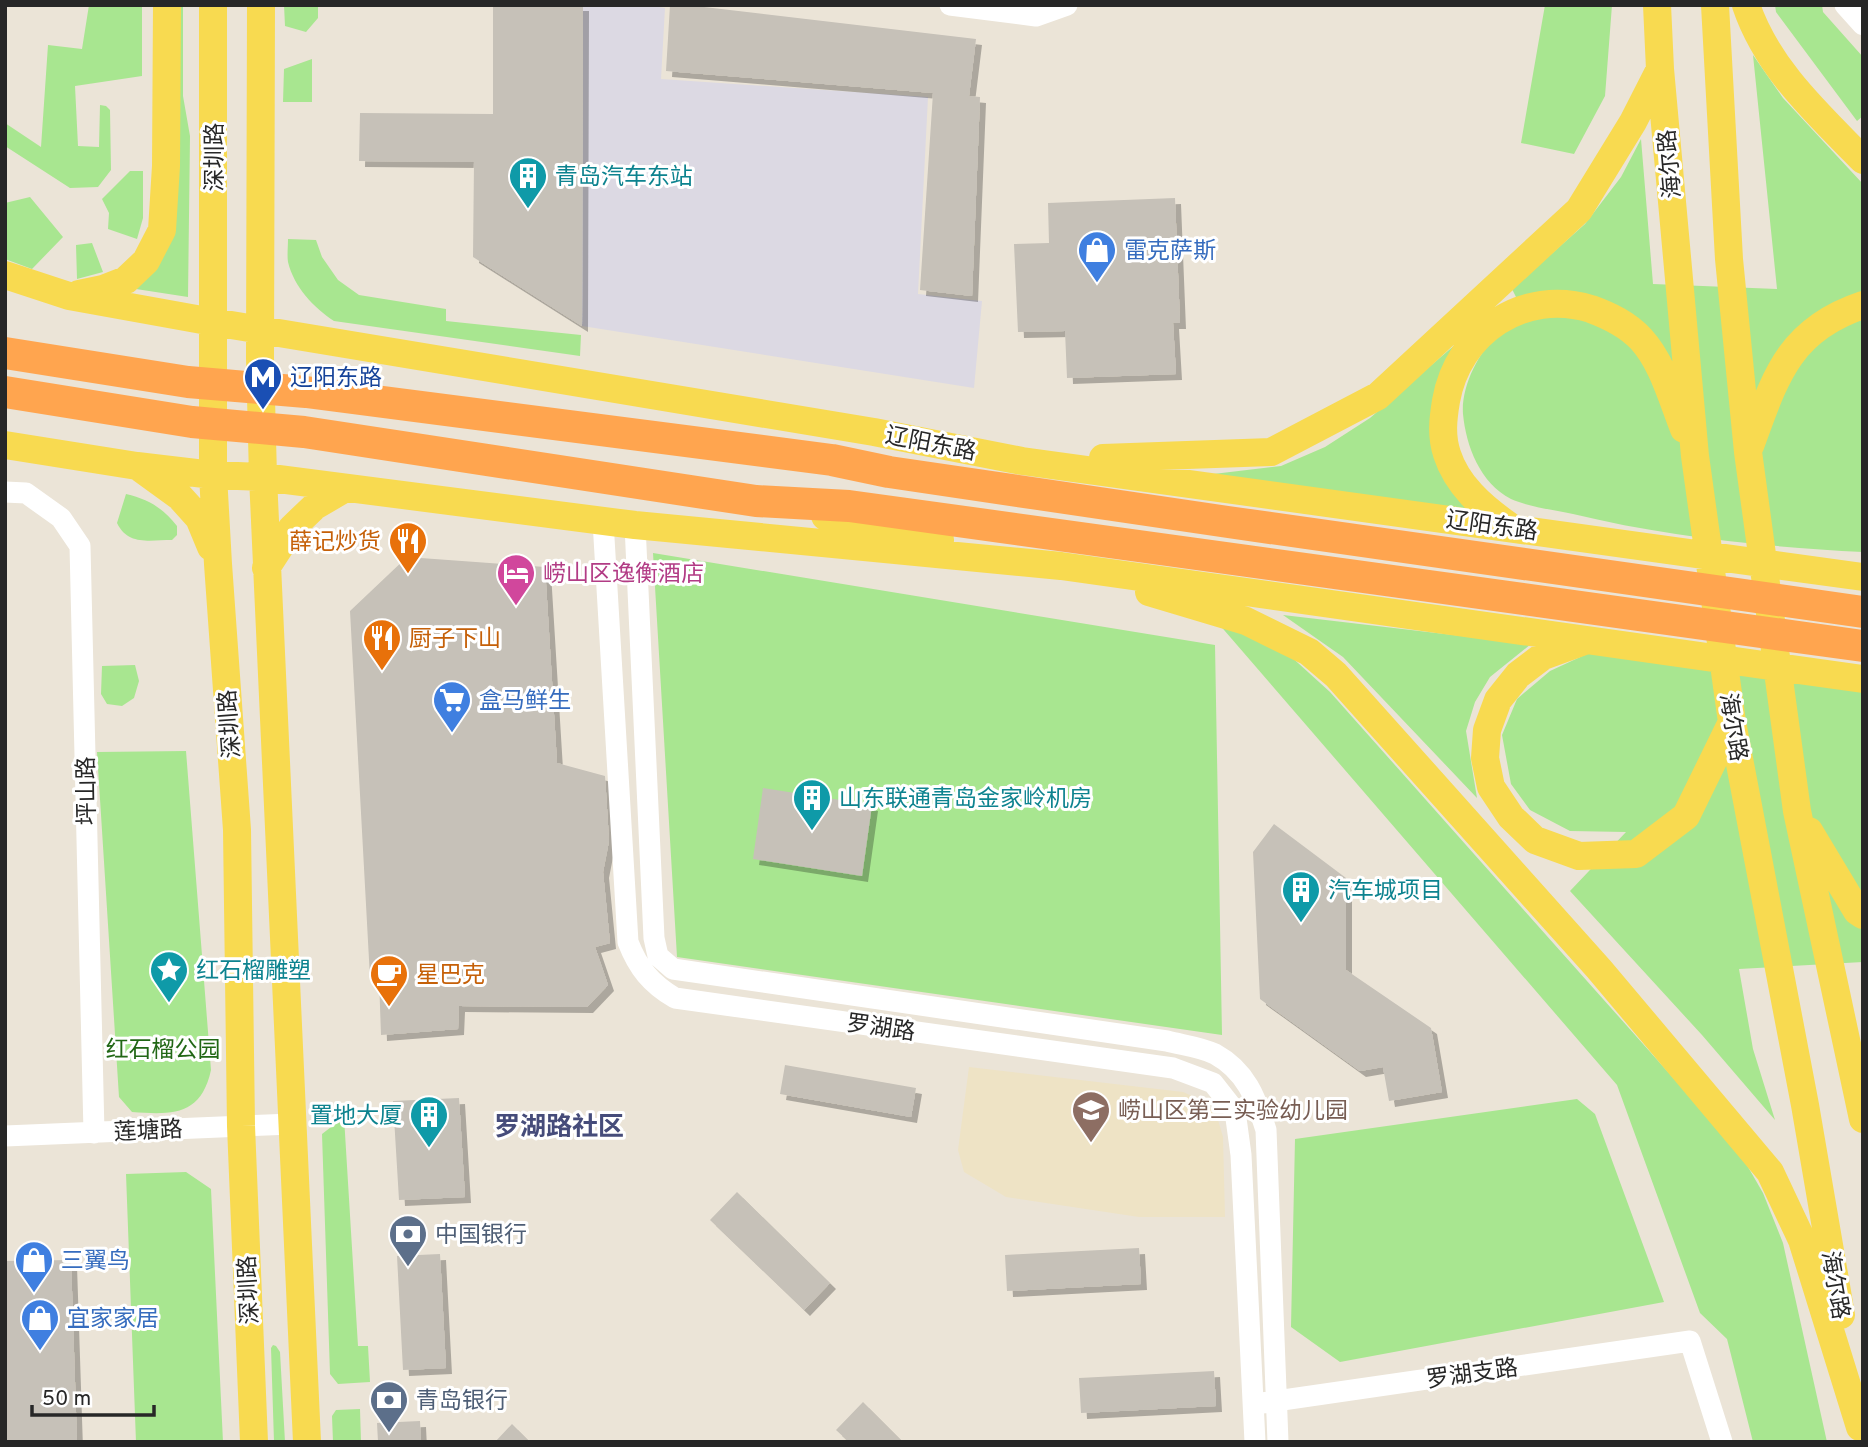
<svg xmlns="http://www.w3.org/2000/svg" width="1868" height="1447" viewBox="0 0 1868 1447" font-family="Overpass,'Noto Sans SC',sans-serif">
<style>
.industrial{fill:#dcd9e3}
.education{fill:#eee3c5}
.green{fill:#a8e690}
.building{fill:#c6c1b8;filter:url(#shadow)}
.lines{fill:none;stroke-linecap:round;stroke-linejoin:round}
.minor{stroke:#fff;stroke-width:21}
.major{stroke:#f8da50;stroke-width:28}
.highway{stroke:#ffa54f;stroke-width:32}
.labels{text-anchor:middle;stroke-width:6;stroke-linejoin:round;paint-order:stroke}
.street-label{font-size:23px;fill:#272727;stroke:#fff}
.culture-label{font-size:23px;fill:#0d838f;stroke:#fff;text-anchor:start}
.shop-label{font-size:23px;fill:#366cbe;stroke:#fff;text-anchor:start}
.transit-label{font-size:23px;fill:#164399;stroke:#fff;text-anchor:start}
.food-label{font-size:23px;fill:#c56008;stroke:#fff;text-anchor:start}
.hotel-label{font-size:23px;fill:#b23c85;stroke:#fff;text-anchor:start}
.park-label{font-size:23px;fill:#216715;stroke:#fff}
.education-label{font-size:23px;fill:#785e54;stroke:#fff;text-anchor:start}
.service-label{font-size:23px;fill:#4e5e75;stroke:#fff;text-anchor:start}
.quarter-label{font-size:26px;font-weight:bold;fill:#464c7a;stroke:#fff}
</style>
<defs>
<filter id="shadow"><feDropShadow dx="6" dy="6" stdDeviation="0" flood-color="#0004"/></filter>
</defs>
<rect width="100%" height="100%" fill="#ebe4d7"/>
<!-- industrial -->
<path class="industrial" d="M583 5H647L665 8 661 79 928 97 918 294 982 301 974 388 582 326Z"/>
<!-- education -->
<path class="education" d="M969 1067 1183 1092 1197 1098 1216 1113 1223 1137 1225 1217H1139L1006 1197 964 1172 958 1150Z"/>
<!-- green -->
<path class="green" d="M89 5H142V76L75 86 78 146 99 147 100 105 106 106 110 110 111 170 98 187 70 188 5 146V123L41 147 48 45 82 49Z
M174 5H183V96L190 136 188 297 136 289 152 273Z
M284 5H318V18L306 32 285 26Z
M1545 5H1612L1605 96 1574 154 1521 143Z
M1775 5H1822L1823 12 1863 57V116L1857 121 1776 12Z
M1753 55 1783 98 1863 184V552C1766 547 1668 537 1573 514 1554 510 1529 507 1511 499 1480 483 1466 446 1463 414 1461 388 1478 351 1499 335 1508 329 1518 324 1527 319L1512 289 1585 224 1621 177 1641 139 1653 284 1777 289Z
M312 59V102H283L284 69Z
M130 171H143V218L137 239 108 229 109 213 102 199Z
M30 197 63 237 32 269 5 259V203Z
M288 239 316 240 322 257 338 280 359 295 446 309V321L581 335 580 356 334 321C314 308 294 287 288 262 287 256 288 246 288 239Z
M92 243 103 272 77 279 76 245Z
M1471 331 1441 387 1476 514 1205 475 1281 466 1325 447 1370 418Z
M126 494C148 499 163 508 177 526V535L172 540C150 540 128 546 117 523Z
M653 553 1215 645 1222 1035 677 957Z
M1283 615 1531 644 1490 677 1475 702 1466 731 1477 798 1343 657Z
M1218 623 1287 653 1330 692 1740 1153 1763 1193 1783 1243 1827 1442H1753L1727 1339 1700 1313 1617 1085Z
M1591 652 1863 691V962L1739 969 1753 1049 1775 1120 1702 1035 1570 891 1626 832 1570 831 1530 810 1511 784 1502 735 1517 699 1550 671Z
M135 665 139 681 134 698 122 706 107 704 101 694 102 666Z
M186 751 211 1070C201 1116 172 1115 132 1112L119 1097 97 752Z
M1577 1099 1595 1114 1664 1302 1340 1362 1291 1327 1295 1139Z
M344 1117 358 1346H368L370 1382 338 1384 330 1374 322 1134Z
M186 1172 211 1189 223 1442H136L126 1174Z
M273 1345 276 1346 280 1352 285 1442H274L271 1348Z
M360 1409 361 1442H333L332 1416 336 1410Z"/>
<!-- building -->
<path class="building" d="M493 5H583L582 326 473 257 474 162 359 161 360 113 493 114Z
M670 5H687L976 39 969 96 980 97 972 296 920 290 933 93 666 71Z
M1175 198 1180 323H1173L1176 374 1067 378 1065 331 1018 332 1014 244 1049 243 1048 203Z
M407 557 545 567 557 763 605 776 609 841 603 872 610 943 595 947 608 985 587 1007 459 1006 458 1029 381 1035 379 978H370L350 611Z
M763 788 872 805 862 876 753 859Z
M1274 824 1346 878V970L1431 1028 1442 1092 1389 1101 1383 1067 1360 1071 1260 999 1253 852Z
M785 1065 916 1088 911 1117 780 1094Z
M459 1098 465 1197 399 1200 393 1101Z
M737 1192 830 1283 804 1310 710 1220Z
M1139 1248 1141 1284 1007 1291 1005 1255Z
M440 1254 446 1368 403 1370 397 1256Z
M71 1260 77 1442H5V1261Z
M1214 1371 1216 1406 1081 1413 1079 1378Z
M863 1402 903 1442H849L836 1430Z
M420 1421 421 1442H378L377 1423Z
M512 1424 530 1442H495Z"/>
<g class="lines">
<!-- minor -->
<path class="minor" d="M950 5 1036 16 1067 5
M1845 5 1863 25
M5 492 26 493 61 518 80 546 94 1133
M603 521 628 942C638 968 651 984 675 998L1173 1068 1213 1083 1235 1111 1241 1155 1255 1442
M635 525 654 938 658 956 673 969 1167 1041C1182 1045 1201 1047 1215 1054 1246 1071 1256 1098 1266 1130L1278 1442
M5 1136 292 1124
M1262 1403 1690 1341 1722 1442"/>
<!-- major -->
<path class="major" d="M213 5V475L218 564 237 830 241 1126 254 1442
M261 5 260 358 263 477 307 1442
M1657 5 1660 69 1695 456 1732 722 1805 1105 1841 1315
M1715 5 1729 259 1748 452 1797 811 1863 1119
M1746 5C1767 68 1818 114 1863 160
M5 275 69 296 213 322 874 432 1022 461 1863 577
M79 294 103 289 126 280 146 261 162 230 166 166 167 5
M5 445 137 466 213 475 263 477 635 525 1061 566 1863 679
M1750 446C1775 378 1788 330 1863 305
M1103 458 1271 452 1378 396 1579 210 1633 122 1660 69
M140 468 180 497 199 518 211 547
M825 516 940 540
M1508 525C1482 507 1457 485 1447 454 1441 436 1443 419 1446 401 1458 332 1524 288 1591 309 1610 316 1627 324 1641 339 1663 363 1672 399 1684 429
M266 568 292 528 315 506 344 489
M1149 592 1246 621 1309 652 1336 675 1599 969 1770 1172 1802 1240 1860 1427
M1584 641 1543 656 1518 675 1498 700 1487 730 1485 758 1491 787 1511 817 1535 840 1579 856 1636 854 1686 816 1732 722
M1809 831 1857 911 1863 915"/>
<!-- highway -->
<path class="highway" d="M5 353 188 382 306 392 832 460 889 472 1228 522 1863 612
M5 392 192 422 304 432 756 501 849 506 1863 646"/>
</g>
<!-- icons -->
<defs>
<symbol id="building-pin" viewBox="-11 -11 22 30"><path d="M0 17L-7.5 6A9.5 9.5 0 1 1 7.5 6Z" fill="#0f9aa8" stroke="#fff"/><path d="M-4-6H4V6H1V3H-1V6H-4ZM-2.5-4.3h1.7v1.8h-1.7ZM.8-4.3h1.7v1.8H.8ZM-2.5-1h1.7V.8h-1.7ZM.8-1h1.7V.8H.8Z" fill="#fff"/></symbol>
<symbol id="shop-pin" viewBox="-11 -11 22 30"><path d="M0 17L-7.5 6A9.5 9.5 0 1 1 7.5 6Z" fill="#3f7fe0" stroke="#fff"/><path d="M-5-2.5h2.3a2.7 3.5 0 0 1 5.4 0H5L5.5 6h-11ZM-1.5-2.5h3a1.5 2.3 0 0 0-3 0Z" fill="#fff"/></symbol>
<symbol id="metro-pin" viewBox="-11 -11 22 30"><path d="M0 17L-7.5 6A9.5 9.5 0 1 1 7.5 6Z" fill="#1a4fb4" stroke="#fff"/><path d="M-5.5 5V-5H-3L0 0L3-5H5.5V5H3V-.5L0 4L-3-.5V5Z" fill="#fff"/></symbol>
<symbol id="restaurant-pin" viewBox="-11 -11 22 30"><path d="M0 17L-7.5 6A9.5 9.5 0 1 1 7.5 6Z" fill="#e8710a" stroke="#fff"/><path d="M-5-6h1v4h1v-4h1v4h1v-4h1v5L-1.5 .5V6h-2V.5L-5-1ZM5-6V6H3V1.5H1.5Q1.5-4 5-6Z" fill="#fff"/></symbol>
<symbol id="hotel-pin" viewBox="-11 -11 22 30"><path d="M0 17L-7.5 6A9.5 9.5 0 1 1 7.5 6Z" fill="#d1479c" stroke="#fff"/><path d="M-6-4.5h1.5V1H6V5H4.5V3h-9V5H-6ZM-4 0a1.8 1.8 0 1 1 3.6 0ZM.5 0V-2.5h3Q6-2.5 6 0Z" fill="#fff"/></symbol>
<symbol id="supermarket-pin" viewBox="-11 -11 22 30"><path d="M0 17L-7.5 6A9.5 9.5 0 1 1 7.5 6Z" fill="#3f7fe0" stroke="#fff"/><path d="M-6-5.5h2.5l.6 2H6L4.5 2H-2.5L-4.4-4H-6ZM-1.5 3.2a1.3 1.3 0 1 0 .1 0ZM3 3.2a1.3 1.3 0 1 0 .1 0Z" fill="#fff"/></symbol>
<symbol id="sight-pin" viewBox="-11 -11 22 30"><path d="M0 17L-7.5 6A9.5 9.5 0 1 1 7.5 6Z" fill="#0f9aa8" stroke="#fff"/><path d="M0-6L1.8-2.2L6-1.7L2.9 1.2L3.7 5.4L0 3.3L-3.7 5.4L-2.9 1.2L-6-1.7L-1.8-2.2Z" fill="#fff"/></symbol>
<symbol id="cafe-pin" viewBox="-11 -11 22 30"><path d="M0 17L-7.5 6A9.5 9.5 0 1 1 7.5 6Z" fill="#e8710a" stroke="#fff"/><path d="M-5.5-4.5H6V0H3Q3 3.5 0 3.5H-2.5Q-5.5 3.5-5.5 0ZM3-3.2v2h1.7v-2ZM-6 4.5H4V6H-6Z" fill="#fff"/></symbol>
<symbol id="school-pin" viewBox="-11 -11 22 30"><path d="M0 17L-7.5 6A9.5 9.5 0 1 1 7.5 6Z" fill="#8d6e63" stroke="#fff"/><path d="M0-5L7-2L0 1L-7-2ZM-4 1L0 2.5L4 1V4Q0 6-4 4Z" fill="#fff"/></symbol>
<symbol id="bank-pin" viewBox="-11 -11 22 30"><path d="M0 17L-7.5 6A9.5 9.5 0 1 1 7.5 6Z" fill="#5c6f8a" stroke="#fff"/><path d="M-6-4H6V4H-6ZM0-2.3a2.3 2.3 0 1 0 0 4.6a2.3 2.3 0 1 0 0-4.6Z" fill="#fff"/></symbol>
</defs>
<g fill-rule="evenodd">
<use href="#building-pin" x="506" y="154" width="44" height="60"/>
<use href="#shop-pin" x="1075" y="228" width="44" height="60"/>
<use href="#metro-pin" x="241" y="355" width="44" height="60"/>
<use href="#restaurant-pin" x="386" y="519" width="44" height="60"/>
<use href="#hotel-pin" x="494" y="551" width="44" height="60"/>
<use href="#restaurant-pin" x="360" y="616" width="44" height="60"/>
<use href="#supermarket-pin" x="430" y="678" width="44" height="60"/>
<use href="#building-pin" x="790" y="776" width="44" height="60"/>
<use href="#building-pin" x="1279" y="868" width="44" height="60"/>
<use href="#sight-pin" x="147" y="948" width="44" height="60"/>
<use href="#cafe-pin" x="367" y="952" width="44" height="60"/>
<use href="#school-pin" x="1069" y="1088" width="44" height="60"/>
<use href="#building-pin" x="407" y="1093" width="44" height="60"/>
<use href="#bank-pin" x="386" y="1212" width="44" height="60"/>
<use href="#shop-pin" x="12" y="1238" width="44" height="60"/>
<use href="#shop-pin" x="18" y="1296" width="44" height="60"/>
<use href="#bank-pin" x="367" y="1378" width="44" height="60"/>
</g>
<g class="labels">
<!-- street labels -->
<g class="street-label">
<text transform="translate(214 157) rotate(-90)" y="8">深圳路</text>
<text transform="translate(1669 164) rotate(-95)" y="8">海尔路</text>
<text transform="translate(931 443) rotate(11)" y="8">辽阳东路</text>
<text transform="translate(1492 525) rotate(8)" y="8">辽阳东路</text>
<text transform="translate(229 724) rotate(-94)" y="8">深圳路</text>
<text transform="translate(1734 727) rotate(80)" y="8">海尔路</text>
<text transform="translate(86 791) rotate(-91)" y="8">坪山路</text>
<text transform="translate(881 1027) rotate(8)" y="8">罗湖路</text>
<text transform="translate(148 1130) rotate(-3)" y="8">莲塘路</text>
<text transform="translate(1836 1285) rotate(80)" y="8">海尔路</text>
<text transform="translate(248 1290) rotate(-93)" y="8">深圳路</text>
<text transform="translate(1472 1373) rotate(-8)" y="8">罗湖支路</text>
</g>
<!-- culture labels -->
<g class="culture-label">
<text x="555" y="184">青岛汽车东站</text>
<text x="839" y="806">山东联通青岛金家岭机房</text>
<text x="1328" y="898">汽车城项目</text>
<text x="196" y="978">红石榴雕塑</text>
<text x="402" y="1123" text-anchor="end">置地大厦</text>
</g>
<!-- shop labels -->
<g class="shop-label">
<text x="1124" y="258">雷克萨斯</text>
<text x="479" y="708">盒马鲜生</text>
<text x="61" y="1268">三翼鸟</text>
<text x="67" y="1326">宜家家居</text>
</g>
<!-- transit labels -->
<g class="transit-label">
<text x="290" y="385">辽阳东路</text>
</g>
<!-- food labels -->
<g class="food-label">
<text x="381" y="549" text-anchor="end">薛记炒货</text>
<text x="409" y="646">厨子下山</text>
<text x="416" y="982">星巴克</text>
</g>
<!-- hotel labels -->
<g class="hotel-label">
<text x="543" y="581">崂山区逸衡酒店</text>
</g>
<!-- park labels -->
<g class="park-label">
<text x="163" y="1057">红石榴公园</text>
</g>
<!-- education labels -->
<g class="education-label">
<text x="1118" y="1118">崂山区第三实验幼儿园</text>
</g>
<!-- service labels -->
<g class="service-label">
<text x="435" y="1242">中国银行</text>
<text x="416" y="1408">青岛银行</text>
</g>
<!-- quarter labels -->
<g class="quarter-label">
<text x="559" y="1135">罗湖路社区</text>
</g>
</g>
<!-- border -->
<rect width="1868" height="1447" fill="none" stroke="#272727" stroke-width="14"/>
<!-- scale -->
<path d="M32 1405v10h122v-10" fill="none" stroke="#272727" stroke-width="3.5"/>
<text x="42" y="1405" font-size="21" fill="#272727" stroke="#ffffff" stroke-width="5" paint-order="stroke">50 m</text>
</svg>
